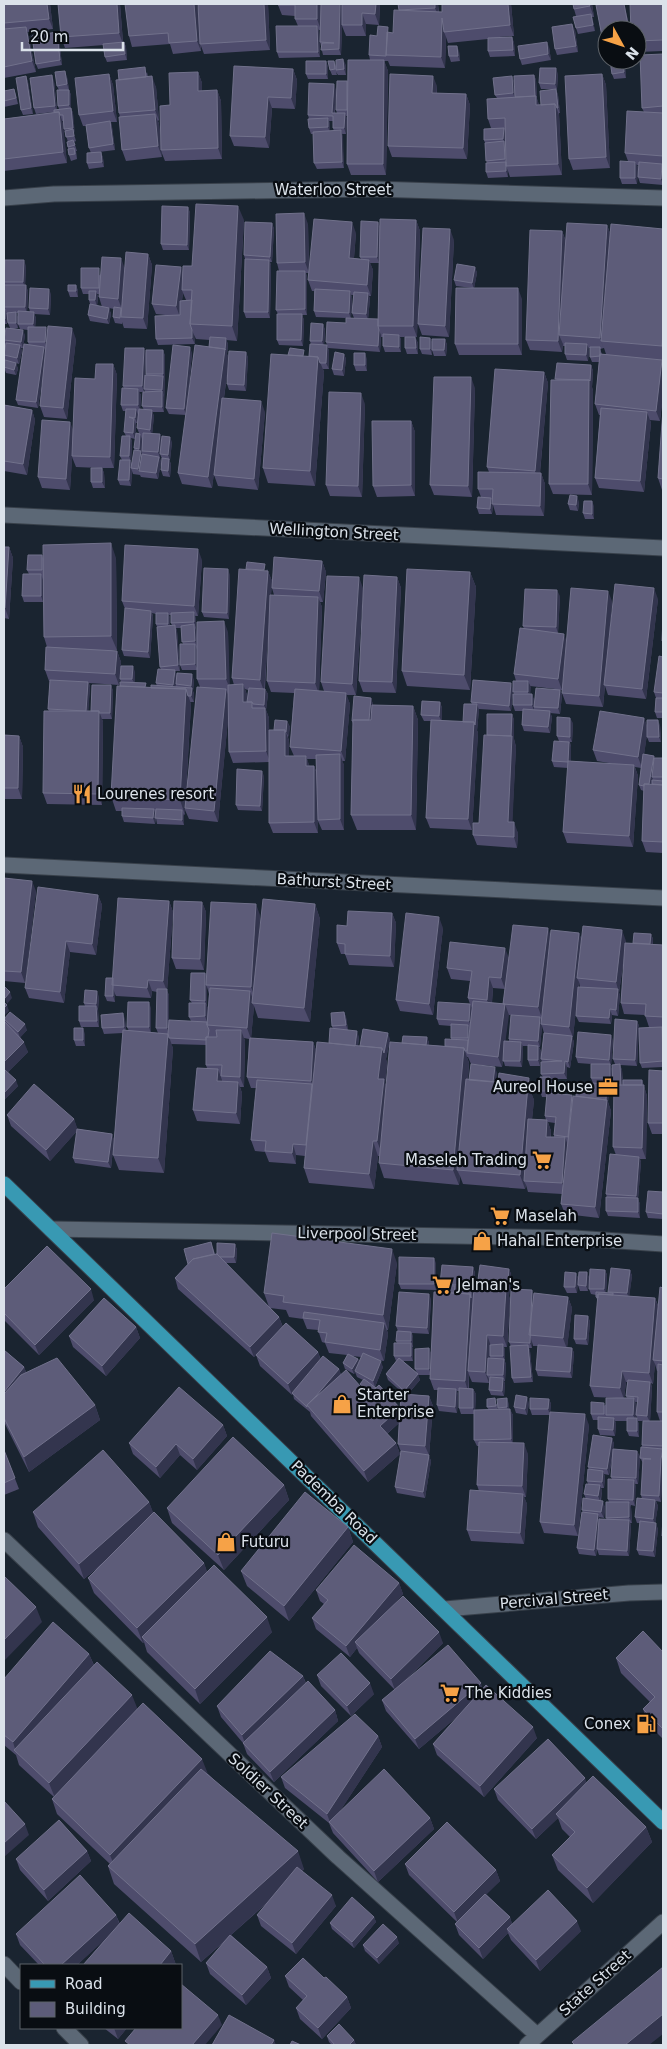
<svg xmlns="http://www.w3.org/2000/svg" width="667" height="2049" viewBox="0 0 667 2049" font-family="'DejaVu Sans',sans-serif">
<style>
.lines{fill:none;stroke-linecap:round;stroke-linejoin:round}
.minor-casing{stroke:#38404a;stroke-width:17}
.major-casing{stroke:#38404a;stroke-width:17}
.minor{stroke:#5c6876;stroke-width:15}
.major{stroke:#3899b3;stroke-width:15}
.wall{fill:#4e4c6c;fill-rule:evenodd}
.shaded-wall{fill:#33354e}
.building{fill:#5d5c79;stroke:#71718b}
.labels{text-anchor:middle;stroke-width:4.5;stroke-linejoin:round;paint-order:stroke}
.street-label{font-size:15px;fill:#dbe2ea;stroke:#090d12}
.poi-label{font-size:15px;fill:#dbe2ea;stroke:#090d12;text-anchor:start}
</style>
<rect width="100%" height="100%" fill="#1a2430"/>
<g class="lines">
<defs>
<path id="minor" d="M4 198 54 194 374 189 663 198
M4 515 663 548
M4 865 663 898
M51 1229 574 1238 663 1244
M4 1540 338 1857 537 2035
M445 1609 629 1593 663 1592
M4 1964 21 1982
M64 2028 81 2045
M527 2045 663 1922"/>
<path id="major" d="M4 1184 663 1822"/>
</defs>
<!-- minor casing -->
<use href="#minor" class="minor-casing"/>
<!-- major casing -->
<use href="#major" class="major-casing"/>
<!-- minor -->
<use href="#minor" class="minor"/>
<!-- major -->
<use href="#major" class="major"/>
</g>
<!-- wall -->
<path class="wall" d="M4 4H50L53 29 27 32 29 38 36 72 4 78Z
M58 4H120L123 42H124L126 47 127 60 107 62 105 57 104 45 65 48 61 37Z
M197 4 199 29 198 4H268L270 50 204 54 201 46V51L173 54 170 44 132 47 129 36Z
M321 4V17L380 4 379 25 366 24V36H346L342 26 341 55H323L320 42V30H319L320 57 279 58 277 52 298 26 295 19V16L282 15 278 5Z
M398 4H438L439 12H442V4H511L514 36 499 37H512L514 43 515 56 490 57 488 51V39L448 43 446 37 445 68 390 66 388 61H384L388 71 386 175H351L347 164V116H346L347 119 346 134H342L344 168 317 169 314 163 313 134H311L309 128V119L308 115 336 90 335 113H337L336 110 347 81 370 60 369 55 377 36 390 33H393L399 10ZM329 121H333V128L334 131H330Z
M592 4 594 17H592L595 31 578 34 576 28V16L574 9Z
M605 4H624L630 30H607V53H606L604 47 596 5Z
M663 4V51L637 52V30Z
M575 30 578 52 557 55 555 49Z
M57 32 59 38 62 65 38 69 36 64Z
M549 47 551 60 522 65 520 59Z
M459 51 460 61 451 62 449 56Z
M663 54V185L640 183 638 177 639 165H637L638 167 637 184H622L620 178 628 161 625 153 644 112 642 108Z
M326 61 328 67V79H308L306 74Z
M334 61 336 66 346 65V75H338L336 72 337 75H332L330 70Z
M625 66 626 78 614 79 612 74Z
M293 69 297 80 295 109 272 108 269 148 234 146 230 136Z
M147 72 148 77 156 87 159 120 158 121 159 124 161 148 170 105 198 72 202 83V91L217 90 221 101 222 159 165 161 161 151 162 157 126 161 122 150 120 117 119 113Z
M109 74 113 85 117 122H111L112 127 115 150 99 152H101L103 158 104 167 89 169 87 163 91 153 89 148 86 126H83L79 115Z
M558 74 557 89H556L558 95 560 113H559L562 175 510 177 508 171V177L488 178 486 172 487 163 485 143 484 140 491 128 488 119 497 98 495 95 512 76 514 82 515 97 534 75 536 80 537 99 539 105H541L555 89H541L539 83Z
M602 74 606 85 610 168 573 170 569 159Z
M26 76 28 82 33 114 23 115 21 110Z
M67 77 69 90 71 95V108L73 113 74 134 76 141 74 142 77 151H76L77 159 71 161 69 155 67 142H68L64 129 63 121H62L67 163 4 171V119L54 112 36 114 34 108 54 81 57 109H59L58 106 59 90 57 86Z
M437 86V93L466 94 470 105 467 159 392 157 388 146Z
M14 89 16 95 18 104 4 107V91Z
M188 207 190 213 189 250H163L161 244Z
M244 220 237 341 226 340 228 344 227 354 229 359 246 352 248 358 246 391 229 390 227 384 229 360 224 398 265 412 258 490 218 486 214 475 216 458 212 488 182 484 178 473 186 415 169 414 166 408 192 353 188 398 209 347 210 340 196 339 194 335 195 344 158 345 156 339 165 315 156 314 152 304 183 272 192 266ZM183 293 186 300H182Z
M416 220 420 231 417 337H415L418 343V354H407L405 348V337H400L401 340V352H385L383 346V337H381V335L380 352 328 348 329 351V369H323L324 372 315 486 268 483 263 468 306 356H309L311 344 310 341 323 324 325 330 324 345H327L326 342 346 323V318L316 317 314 311V291H312L308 280 356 233 354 258 361 259 360 257 378 222 380 227ZM370 263H379L378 319H368L370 299 369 296H371L373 270ZM351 295H354L352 313 354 318H351L352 297Z
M272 223 274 229 272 262H270L271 265 270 318H246L244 312 245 259 244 255Z
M308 224 309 273H306L307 277V315H302L304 320 303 346 279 345 277 340 278 314 276 310 279 271 277 263Z
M607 225 610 233 663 229V360H662L663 364V394L660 421 650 420 651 423 644 492 599 488 595 478 600 415H599L595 404 599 362H592L590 357V348H589L588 361 567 360 565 354V346H563V344L562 352 530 350 526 340 562 231 566 241ZM604 348 606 354H602L600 349Z
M454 240 449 337 422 335 418 324Z
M148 254 152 265 147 329 124 328 122 322V324L115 323 113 317 114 309 109 308 111 314 109 324 90 321 88 315 90 304 89 300V294H83L81 288 101 274 124 268ZM97 294H99V297L102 307 97 306 98 297Z
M26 266 25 285 28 291 27 312H30L29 308 51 294 50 315 34 314 36 318 35 327 48 332 76 339 67 419 44 417 40 406 44 365 38 408 18 405 16 400 29 345 28 342V330L20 329 18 324V313H16L18 318V328L14 329 25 335 23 348H21L22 351 19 364 16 363 18 369 16 375 6 373 4 367 5 360 4 356V353L5 344 4 340 10 328 8 323 7 317V324H4V285H5L4 282Z
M475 267 477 273 474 288 522 299V355H459L455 344 472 288 456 286 454 280Z
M76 285 78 291V297H70L68 291Z
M430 338 432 343 445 339 447 345 446 356H434L432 350V355L422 354 420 349Z
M163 350 165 356 164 412H152L154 416 152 434 162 440 172 442 170 460H169L171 464 170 477 163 476 161 470 162 459 160 454V458L161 462 158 479 141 477 140 475 133 474 132 471 131 486 120 485 118 480 122 460 120 456 126 436 124 432 126 411H123L121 405 124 389 123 386 146 354 144 392H145L144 389 146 375V374ZM139 392H143L142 406 144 410 140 409 141 395ZM136 423H137V428L139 433 134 448 135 451 132 464 131 462 132 442 131 438 135 439Z
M344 354 346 359 344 376 334 375 332 369Z
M367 359V371H356L354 365Z
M113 364 117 375 114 468H102L104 473 105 488H93L91 482 99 468 76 467 72 457 70 490 42 488 38 477 73 429 95 379Z
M591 365 593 371 592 387 593 391 592 495 553 494 549 484 555 380Z
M544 372 548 383 540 473H541L545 484 544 516 496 515 493 505 492 514H479L477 508 481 497 478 489 489 472 487 467Z
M475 388 472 497 434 495 430 485Z
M365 404 362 497 330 496 326 485Z
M4 405 32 410 35 420 27 475 4 471Z
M663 409V493L658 478Z
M411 421 415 432V496L377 497 373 486Z
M579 502 578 511 570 510 568 504Z
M594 506V519H585L583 513Z
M4 547H9L13 558 9 619 4 618Z
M42 555 43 558H116L117 650 111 651H117L121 662 119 685 89 683 90 687 88 711H91L111 685 113 691 112 719H102L103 722 102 805 47 804 43 793 49 711 48 709 50 681H49L45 670 47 647 44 637 43 590V602H24L22 596 29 574 27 570Z
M202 560 198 616H195L197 638 228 632 229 685H234L232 678 267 569 272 581 271 595H274L272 588 322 561 326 572 323 602H320L322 607 319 691H324L321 682 363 588 356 695H346L350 704 345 761H342L344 765V830H322L318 821V833H273L269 823V762L233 763 229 752 228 719 218 822 189 819 185 810V815L184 814V825L157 824 156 818 155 824 124 822 122 816V811H116L111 796 120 686 121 682 120 679 135 672V683L147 687 151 688 157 686 156 683 161 669 160 667 157 627 156 624V614L152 613 153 616 150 658 124 656 122 650 125 609 122 601ZM169 615H171V623L172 625 170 626V618ZM269 617 267 681 271 692 294 693 290 747 294 756H289V741L288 737 290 727 287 721 274 730H269V718L266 710 268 694 265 689V688ZM176 628H181L183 644 180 665 182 670H197V679L200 687 186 793 191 704 190 702H194V694L193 691 194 680 176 675 175 671H180L177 631ZM245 689 248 690 247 702V695ZM307 759H316L317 773 314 766H309Z
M470 572 476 587 470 690 407 686 402 671Z
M230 575 229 619 204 617 202 612Z
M397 577 401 588 396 693 363 692 359 681Z
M560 596 558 633 566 641 612 601 608 652 658 599 646 699 608 695 605 686 603 707 566 704 562 693V690H560L562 695 560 714 550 713 552 717 550 733 524 731 522 725 523 711H515L513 705 514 694 513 689 511 711 479 709 477 731V730L478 733 472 830 430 828 426 818 431 721H424L421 715 440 702 442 708V721L463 722 472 704 471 702 513 689 516 681 514 674 524 629 523 626ZM530 686 555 689 534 704V700L532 694H530Z
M663 657V718H657L655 712 656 698 654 692Z
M371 698 373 705 413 706 418 720 416 830H357L351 815 353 724 352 721Z
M512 714 514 720V739L516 747 512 822 518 833 517 848 477 845 473 835 479 823 487 735Z
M644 718 647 727 660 725 661 742H649L647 737V734L644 754 654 756V758H663V853L646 852 642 841 644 791 641 790 639 785 641 768 635 767 638 776 633 847 567 843 563 832 568 768 554 767 552 761 559 741 557 736 573 723 572 742H570L571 747V761L621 765 597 761 593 750Z
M4 735 19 736 23 747 22 799H4Z
M264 776 262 811 238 810 236 805Z
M4 878 36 891 25 983 4 981Z
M98 895 102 905 96 955 70 952 64 1003 29 998 25 988Z
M169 901 173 912 167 991 169 995V1025L191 1021 189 1017 192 1003 190 1000 205 973 207 978 260 915 258 946 315 904 320 919 310 1022 258 1018 254 1006 251 1038 313 1042 316 1050 329 1043 333 1029 332 1026 344 1012 346 1017 348 1030 359 1037 358 1046 390 1039 386 1059 387 1063 385 1083 386 1085 402 1043 427 1037 429 1043V1045L445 1046 451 1040V1026L439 1025 437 1019 470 1004 468 998 470 981 451 979 447 968 509 957 550 936 579 933 582 941H626L625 943H633L651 934 653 939V944L663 945V1028H662L663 1031V1067L642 1068 640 1063 649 1027 645 1015 624 1014 621 1003 624 957 619 993 620 995 618 1016 612 1015 611 1024 579 1022 576 1016 580 987 579 982 573 1037H572L574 1042 570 1068 567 1067V1079H551L552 1083V1094L573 1097 576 1096 593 1083 591 1078V1064L578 1063 576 1057 613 1040 611 1065H610L612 1070V1084H599H607L609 1090 608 1102 611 1111 599 1218 565 1214 561 1204 562 1194 528 1192 526 1185 525 1189 463 1184 460 1176 459 1185 384 1178 379 1163 380 1156H378L374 1189 309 1183 304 1168 305 1156 296 1155V1164L269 1162 265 1152 255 1151 251 1140 256 1088H251L247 1077 249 1039 244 1038 245 1041 244 1087H240L242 1093 240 1124 197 1121 193 1110 207 1068 206 1065V1045L171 1044 173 1048 164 1173 119 1170 113 1155 123 1033 104 1034 102 1028 125 1019 126 1030 129 1031 127 1027 151 1008V1032L158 1033 156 1028 157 992 152 991 151 998 116 996 115 994V1002L107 1001 105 996 113 978ZM207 987 209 994 207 1022 208 1008 207 1006ZM493 988 505 989 503 1004 492 1003ZM508 1015H515L509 1039V1041H505ZM542 1026 544 1033 541 1059 542 1062 541 1074 543 1077 540 1091 542 1097H547L545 1116 546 1120 532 1119 534 1100 530 1090 531 1083 495 1082 497 1073 468 1080 469 1063 467 1057H468L471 1064 502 1067 503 1059 505 1066 522 1067 523 1047V1046H528V1060L530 1066H540L541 1051 539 1047H540ZM548 1122 555 1123 554 1135V1137H551V1131Z
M202 902 206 912 204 970 176 969 172 958Z
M392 913 396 923 394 967 349 965 345 954H341L337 943 347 926Z
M443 928 433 1015 400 1011 396 1000Z
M99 997 98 1009 99 1027H81L79 1021 85 1006 84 1003Z
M4 1019 27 1030 20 1037 28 1052 8 1072 18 1086 4 1100V1021V1022Z
M637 1021 639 1026 637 1066 620 1065 622 1070 623 1085 642 1080 647 1096 646 1159H640L641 1162 638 1199 640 1204V1218L608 1216 606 1211 607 1197 606 1194 616 1155 613 1147 614 1090 613 1087 615 1064 613 1059Z
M85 1034V1046H76L74 1040Z
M663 1071V1134H652L648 1123Z
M7 1115 74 1119 77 1129 112 1134 114 1140 111 1168 75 1163 73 1158 77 1131 50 1161 11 1126Z
M663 1192V1219L648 1218 646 1212Z
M235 1244 237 1250 236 1263H225L269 1307 264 1293 397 1263 388 1330H387L388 1334 384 1361 377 1360 383 1367 375 1387 373 1385 400 1409 404 1394 388 1380 386 1374 396 1361 394 1356 397 1343 396 1341 398 1331 396 1326 431 1299 429 1334 412 1333 413 1338V1347H412L413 1349V1361H403L417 1373 415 1369 429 1348 431 1354V1361L437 1292 441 1285 440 1284 473 1267 475 1273 474 1287H477L509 1269 511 1274 509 1296 510 1300 507 1347H504L505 1350V1362L506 1364 505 1381H504L505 1384 504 1396 491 1395 489 1390V1379V1383L472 1382 469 1375V1388L473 1389 476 1394 475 1410H489L487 1407 497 1404 498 1410H499L498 1408 509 1404V1409L513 1415V1443L528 1454 526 1497H524L527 1504 524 1544 471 1541 467 1530 479 1491 477 1485 479 1446H477L474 1440V1414H461L459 1408V1391H457L458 1395 457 1413 439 1411 437 1405 438 1390H434L430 1379V1375H418L420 1380 408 1394 429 1396 433 1406 429 1456 431 1461 425 1498 397 1493 395 1487 401 1452 398 1444 399 1423 387 1434 396 1443 400 1454 368 1482 311 1416 310 1412 294 1399 293 1394 292 1395 260 1366 256 1355 254 1357 178 1289 175 1278 188 1264 213 1248 215 1254ZM270 1308 286 1310 289 1317 303 1319 307 1329 318 1330 322 1342 325 1343 329 1353 347 1355 343 1363 345 1369 354 1374 355 1372 357 1377 363 1380 360 1384 362 1388 341 1375 339 1369 321 1360 318 1352 283 1327 279 1317ZM352 1356 361 1357 359 1362 358 1359Z
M436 1263V1290L401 1289 399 1284Z
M605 1270 607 1275 606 1293H609L608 1292 630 1270 632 1276 629 1296 655 1298 658 1305 663 1288V1463L661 1502 656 1501 658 1506 655 1523 658 1529 655 1557 639 1555 637 1550 640 1523H637L635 1517 642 1499 641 1495 643 1463 640 1458 642 1447V1445L643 1421H638L636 1415 637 1402H635L636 1404V1418L639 1424V1437L629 1436 627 1431V1421H615L616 1423 615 1436 600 1435 598 1429V1420H593L591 1414 616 1398 594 1397 590 1386 598 1302 596 1297V1295L591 1294 589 1289ZM655 1364 657 1371H658L657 1412 660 1421H650L652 1388 651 1383 653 1384ZM626 1382H627L626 1396 627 1398H624Z
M587 1272 589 1278 588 1291H580L578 1285Z
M576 1273 578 1278 577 1293H567L564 1287Z
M4 1289 94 1300 39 1355 4 1320Z
M532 1290 534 1296 568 1297 572 1308 567 1347 572 1348 574 1353 572 1378 538 1376 536 1370 538 1346H533L532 1342V1348H529L530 1351 533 1382 514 1383 512 1378 511 1346 509 1342Z
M588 1316 590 1322 588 1345 576 1344 574 1339Z
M136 1327 140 1338 106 1376 73 1347 69 1336Z
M4 1350 24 1367 26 1372 95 1405 100 1420 29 1472 4 1422Z
M549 1399 551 1404 550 1412 589 1425 578 1536 544 1533 540 1522 550 1415H532L530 1409Z
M529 1403 527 1415 516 1413 514 1407Z
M223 1425 227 1436 197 1470 180 1455 160 1478 133 1454 129 1443Z
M612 1438 614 1444 613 1449 637 1451 640 1457 638 1484H635V1506L631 1505V1507L632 1523H630L631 1525 629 1556 599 1555 597 1549 596 1556 579 1554 577 1548 583 1512 582 1510 586 1499 584 1494 588 1484 587 1481 589 1469 588 1467ZM613 1455 611 1477 612 1479 608 1499 609 1502 606 1518 607 1519H600L599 1517 604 1518 605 1507 601 1501 602 1491 601 1488H604L605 1477 604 1474 609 1475Z
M4 1450 19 1489 4 1495Z
M284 1485 289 1500 224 1570 172 1523 167 1508Z
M149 1502 153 1513 204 1563 207 1572 272 1632 200 1704 147 1652 144 1642 143 1643 94 1593 88 1578 106 1561 84 1579 38 1527 33 1512Z
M348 1527 353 1542 289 1621 247 1586 241 1571Z
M399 1583 403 1594 394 1604 443 1643 400 1686 483 1689 537 1738 484 1797 437 1755 433 1744 458 1716 419 1749 386 1711 382 1700 395 1690 359 1653 357 1648 350 1657 316 1629 312 1618 324 1604 320 1601 316 1590Z
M663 1652V1739L648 1724 643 1709 650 1702 621 1673 616 1658Z
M89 1654 94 1665 137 1709 208 1774 304 1869 302 1871 336 1906 296 1954 261 1926 257 1915 268 1902 231 1935 267 1967 271 1978 246 2005 210 1974 206 1963 226 1940 201 1962 114 1884 108 1866 110 1864 57 1814 52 1799 54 1797 19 1765 16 1755 4 1745V1679Z
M317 1675 374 1694 351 1716 321 1686Z
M303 1676 306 1683 335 1710 338 1721 274 1782 247 1754 243 1743 221 1717 217 1706Z
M378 1736 382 1747 340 1811 430 1818 434 1829 378 1882 333 1833 329 1823 285 1788 281 1777Z
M586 1782 646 1827 652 1842 593 1903 558 1870 552 1855 570 1837 562 1829 558 1818 536 1839 498 1800 494 1789Z
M87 1851 91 1861 48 1901 20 1870 16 1859Z
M405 1864 496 1870 500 1881 486 1894 510 1917 512 1924 581 1931 540 1971 511 1940 508 1933 483 1959 459 1935 455 1924 457 1922 409 1875Z
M116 1915 120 1924 171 1951 176 1965H83L107 1937 77 1965H39L20 1945 16 1934Z
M374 1917 376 1922 354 1948 332 1929 330 1923Z
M399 1943 379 1964 365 1951 363 1945Z
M285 1976 324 1978 347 1997 351 2008 322 2039 300 2019 296 2008 303 2000 289 1987Z
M104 2028H127L118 2039Z
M327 2036 354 2040 356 2045H332L329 2042Z"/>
<!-- shaded-wall -->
<path class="shaded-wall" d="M47 4H50L53 29 49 19Z
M117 4H120L123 44 119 33Z
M194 4H197L201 51 197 41Z
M264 4H268L270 50 266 40Z
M317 4H321V30L317 19Z
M340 4H343L341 55 339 49Z
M376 4H380L379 25 375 14Z
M435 4H438L439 18 435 8Z
M508 4H511L514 36 510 25Z
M589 4H592L594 17 590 6Z
M624 4 625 6 630 30H629Z
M362 13 366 24V36L362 25Z
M591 14 593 20 595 31 593 25Z
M442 18 444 32 446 37 445 68 441 57Z
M572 24 575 30 578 52 576 46Z
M317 26 319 31 320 57 318 52Z
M26 27 29 38 36 72 32 61Z
M57 32 59 38 62 65 60 60Z
M512 37 514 43 515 56 513 50Z
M124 42 126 47 127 60 125 54Z
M547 42 549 47 551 60 548 54Z
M457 46 459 51 460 61 458 56Z
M343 59 346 65V75L344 69Z
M384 60 388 71 386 175 383 164Z
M623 60 625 66 626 78 624 72Z
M326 61 328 67V79L326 74Z
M556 68 558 74 557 89 555 84Z
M293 69 297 80 295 109 291 98Z
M65 71 67 77 69 90 67 84Z
M198 72 202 83V102L198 91Z
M109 74 113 85 117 122 113 111Z
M602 74 606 85 610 168 606 157Z
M52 75 54 81 57 112 55 106Z
M534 75 536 80 537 99 540 107 536 105Z
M26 76 28 82 33 114 31 108Z
M152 76 156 87 159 120 155 110Z
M433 76 437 86 436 104 432 93Z
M512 76 514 82 515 99 513 93Z
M334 84 336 90 334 119 332 113Z
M556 89 558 95 560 113 558 108Z
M69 90 71 95V108L73 113 75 134 73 128 72 111 69 105Z
M217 90 221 101 222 159 218 148Z
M466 94 470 105 467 159 463 148Z
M268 97 272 108 269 148 265 137Z
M555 104 559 115 562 175 558 164Z
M59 112 63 123 67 163 63 152Z
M345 113 347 119 346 134 344 128Z
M155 114 159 124 162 157 158 146Z
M328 118 330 123V133L328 127Z
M110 121 112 127 115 150 113 144Z
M504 128 506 134 505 145 503 139Z
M341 130 343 136 344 168 342 162Z
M504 141 506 147 507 165 505 159Z
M101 152 103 158 104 167 102 162Z
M635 162 638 167 637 184 635 178Z
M662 164 663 168V185L661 179Z
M506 166 508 171V177L506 171Z
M238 206 244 220 237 341 232 326Z
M188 207 190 213 189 250 187 245Z
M304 213 308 224 309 273 305 262Z
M416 220 420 231 417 337 413 326Z
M352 222 356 233 353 269 349 258Z
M378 222 380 228 379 263 377 257Z
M272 223 274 229 272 262 270 257Z
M607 225 611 236 601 341 604 349 600 338Z
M450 229 454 240 449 337 445 326Z
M562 231 566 242 559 335 563 344 562 352 558 341Z
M148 254 152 265 147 329 143 318Z
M121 258 125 269 122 309 118 299Z
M24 260 26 266 25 288 23 282Z
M269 260 271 265 270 318 268 312Z
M369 260 373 270 371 296 367 285Z
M181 267 185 278 182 290 183 293 180 317 176 306Z
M475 267 477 273 474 289 472 283Z
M305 271 307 277V315L305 309Z
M26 285 28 291 27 313 25 307Z
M76 285 78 291V297L76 291Z
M518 288 522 299V355L518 344Z
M49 289 51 294 50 315 48 309Z
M96 291 98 297 97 306 95 300Z
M350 291 352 297 351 319 349 313Z
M368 293 370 299 368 320 366 314Z
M109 308 111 314 109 324 107 319Z
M5 309 7 315V324L5 319Z
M16 312 18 318V328L16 323Z
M34 312 36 318 35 330 33 324Z
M302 314 304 320 303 346 301 340Z
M323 324 325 330 324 347 322 341Z
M46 327 48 333 47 348 45 342Z
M72 328 76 339 67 419 63 408Z
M23 330 25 335 23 348 21 342Z
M192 330 194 335 195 344 192 338Z
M379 330 381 335 380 352 378 346Z
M663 330V350L662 346Z
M399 335 401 340V352L399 347Z
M415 337 418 343V354L416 348Z
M226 338 228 344 227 354 229 359 212 488 208 477Z
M430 338 432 343V355L430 349Z
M445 339 447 345 446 356 444 350Z
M587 344 589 349 588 361 586 355Z
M20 345 22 351 19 364 17 358Z
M327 345 329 351V369L326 363Z
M44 347 46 353 38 408 36 402Z
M190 347 192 353 186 415 184 409Z
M144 348 146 354 144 392 142 386Z
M163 350 165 356V380L163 374Z
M246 352 248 358 246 391 244 385Z
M365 353 367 359V371L365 365Z
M344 354 346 359 344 376 342 370Z
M318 357 324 372 315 486 310 471Z
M662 360 663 364V394L660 421 656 411Z
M16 363 18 369 16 375 14 370Z
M113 364 117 375 114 468 110 457Z
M591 365 593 371 592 387 593 391 592 495 588 484 589 380Z
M544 372 548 383 539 482 535 471Z
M163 376 165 382 164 396 162 390Z
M471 377 475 388 472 497 468 486Z
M138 389 141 395 140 411 138 405Z
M162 391 164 397V412L162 407Z
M361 393 365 404 362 497 358 486Z
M261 401 265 412 258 490 254 479Z
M136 409 138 415 137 423 135 418Z
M32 410 35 420 27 475 23 464Z
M152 410 154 416 152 436 150 430Z
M647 412 651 423 644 492 640 481Z
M134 419 136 425 135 439 133 433Z
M411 421 415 432V496L411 485Z
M70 422 74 432 70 490 66 479Z
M140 434 142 439V453L143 457 139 471 138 469 141 452 139 449Z
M160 434 162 440 160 458 158 452Z
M130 436 132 442 131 462 129 456Z
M170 437 172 442 170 460 168 455Z
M159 457 161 462 158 479 156 473Z
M169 459 171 464 170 477 168 471Z
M130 460 133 466 131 468 132 471 131 486 129 480Z
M102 468 104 473 105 488 102 482Z
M541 473 545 484 544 516 540 506Z
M577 496 579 502 578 511 576 505Z
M491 498 493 504 492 514 490 509Z
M592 501 594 506V519L592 514Z
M111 543 116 558 117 650 111 636Z
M9 547 13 558 9 619 5 608Z
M198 549 202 560 198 616 194 606Z
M322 561 326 572 323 602 319 591Z
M228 569 230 575 229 619 227 613Z
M268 571 272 581 264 691 260 680Z
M470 572 476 587 470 690 464 675Z
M41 574 43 580V602L41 596Z
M359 577 363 588 356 695 352 684Z
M397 577 401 588 396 693 392 682Z
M654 588 658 599 646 699 642 689Z
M557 590 560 596 558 633 556 627Z
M608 591 612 601 603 707 599 696Z
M318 597 322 607 319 694 315 683Z
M151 611 153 616 150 658 148 652Z
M194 612 196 618V628L194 622Z
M168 613 170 618V630L168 624Z
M224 621 228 632 230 689 226 679Z
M194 624 196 630 197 646 195 641Z
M175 625 177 631 180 671 178 665Z
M564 634 568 645 562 690 558 679Z
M195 644 197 650 198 670 195 664Z
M117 651 121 662 119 685 115 674Z
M133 666 135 672V684L132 679Z
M175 670 177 676 175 691 173 685Z
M192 674 194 680 193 691 194 694V702L191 696 192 688 191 686Z
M528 681 531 687 530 698 528 692Z
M88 682 90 687 88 717 86 711Z
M511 683 513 689 511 711 509 706Z
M243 684 247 695V713L243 702Z
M111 685 113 691 112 719 110 713Z
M186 689 191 704 185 808V815L180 800Z
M226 689 230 700 218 822 214 811Z
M265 689 268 694 266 710 269 718 270 762 266 751 265 708 264 705Z
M560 690 562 695 560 714 558 708Z
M346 693 350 704 345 761 341 751Z
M532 694 534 700V711L532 705Z
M371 698 373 704 371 727 369 722Z
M440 702 442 708V722L439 716Z
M477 704 479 710 477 731 475 725Z
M413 706 418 720 416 830 411 815Z
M99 711 103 722 102 805 98 794Z
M550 711 552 717 550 733 548 727Z
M512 714 514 720V739L516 747 512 833 508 822 511 736Z
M570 718 573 723 572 742 570 737Z
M644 718 648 729 642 768 638 757Z
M658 720 660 725 661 742 659 737Z
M287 721 290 727 289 737 286 732Z
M474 722 478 733 472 830 468 819Z
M285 730 289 741V767L285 756Z
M19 736 23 747 22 799 18 788Z
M569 742 571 747V768L568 762Z
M340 754 344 765V830L340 819Z
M306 756 310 767 306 766Z
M654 756 656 762 652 777 653 779 651 792 649 786Z
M634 765 638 776 633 847 629 836Z
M314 766 318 777V833L314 822Z
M262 771 264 776 262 811 260 806Z
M154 809 156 815 155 824 153 818Z
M182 810 184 816V825L182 820Z
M514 822 518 833 517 848 514 837Z
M32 881 36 891 25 983 21 972Z
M98 895 102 905 96 955 92 944Z
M169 901 173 912 167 991 169 995V1034L167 1028V991L163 981Z
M202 902 206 912 204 970 200 959Z
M256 904 260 915 255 998 251 987Z
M315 904 320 919 310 1022 304 1008Z
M392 913 396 923 394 967 390 956Z
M439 917 443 928 433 1015 429 1004Z
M548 928 552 939 542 1018 538 1007Z
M622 930 626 941 619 993 616 982Z
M579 933 583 944 577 978 579 982 573 1037 569 1027Z
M651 934 653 939 652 952 650 946Z
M66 941 70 952 64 1003 60 992Z
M505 948 509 958 505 989 501 978Z
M205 973 207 979 206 985 207 987V1006L205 1001Z
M489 977 493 988 491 1011 487 1000Z
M148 980 152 991 151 998 147 988Z
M113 988 115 994V1002L113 996Z
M618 989 620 995 618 1016 616 1010Z
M97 991 99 997 98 1009 96 1004Z
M250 991 254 1002 252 1003 254 1006 251 1039 247 1028Z
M10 992 12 998 7 1004 5 998Z
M149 1002 151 1008V1033L149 1027Z
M205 1003 208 1008 207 1022 205 1016Z
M470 1004 473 1010 471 1027 469 1021Z
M505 1004 509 1015 502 1067 498 1057Z
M7 1005 9 1011 4 1016V1008Z
M96 1006 98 1011 99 1027 97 1021Z
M610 1009 612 1015 611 1024 609 1018Z
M344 1012 346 1017 348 1031 346 1025Z
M123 1013 125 1019 126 1032 124 1027Z
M540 1017 542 1023 541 1024 542 1026 540 1047 538 1041Z
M637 1021 639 1026 637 1066 635 1060Z
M25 1024 27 1030 20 1038 18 1032Z
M468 1025 470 1030 469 1041 468 1038Z
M83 1028 85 1034V1046L83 1040Z
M241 1030 245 1041 244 1087 240 1077Z
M357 1031 359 1037 357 1053 355 1047Z
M388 1033 390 1039 386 1059 387 1063 385 1083 389 1094 383 1156 377 1141 378 1079 382 1048Z
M168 1034 173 1048 164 1173 158 1158Z
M611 1035 613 1040 611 1065 609 1060Z
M572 1036 574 1042 570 1068 568 1062Z
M427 1037 429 1043 428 1055 426 1049Z
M24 1042 28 1052 4 1076V1062Z
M313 1042 317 1053 315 1092 311 1081Z
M521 1042 523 1047 522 1067 520 1061Z
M538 1046 541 1051 540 1066 538 1060Z
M464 1048 469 1063 460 1170H457L460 1176 459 1185 453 1170Z
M565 1061 567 1067V1079L564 1073Z
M610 1064 612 1070V1084L610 1078Z
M620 1064 622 1070 623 1093 621 1087Z
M495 1067 497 1073 494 1095 492 1089Z
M218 1069 222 1080 221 1092 217 1081Z
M550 1077 552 1083V1097L550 1091Z
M529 1078 531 1083 530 1090 534 1100 526 1181H524L526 1185 525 1189 520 1175Z
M16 1080 18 1086 4 1100V1093Z
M642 1080 647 1096 646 1159 642 1148Z
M238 1082 242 1093 240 1124 236 1113Z
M607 1084 609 1090 608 1102 611 1111 599 1218 595 1207Z
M74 1119 78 1130 50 1161 46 1150Z
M547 1120 551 1131 550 1147 546 1137Z
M112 1134 114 1140 111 1168 108 1162Z
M565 1137 569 1148 566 1194 562 1183Z
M373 1141 378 1156 374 1189 369 1174Z
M293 1144 296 1155V1164L292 1153Z
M639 1157 641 1162 638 1199 640 1204V1218L638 1212V1202L636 1196Z
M235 1244 237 1250 236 1263 234 1257Z
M392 1249 397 1263 388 1330 383 1315Z
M434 1258 436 1263V1290L434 1284Z
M473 1267 475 1273 474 1292 471 1286Z
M509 1269 511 1274 509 1296 510 1300 507 1347 503 1336 506 1289Z
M605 1270 607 1275 606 1295 604 1289Z
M630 1270 632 1276 629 1299 627 1293Z
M587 1272 589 1278 588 1291 586 1286Z
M576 1273 578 1278 577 1293 575 1287Z
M471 1287 473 1293 468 1371 469 1375 468 1391 465 1381 470 1294Z
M91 1289 94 1300 39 1355 35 1345Z
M532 1290 534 1296 530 1335Z
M429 1294 431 1299 429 1334 427 1328Z
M568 1297 572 1308 567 1349 563 1338Z
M655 1298 659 1309 653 1360 655 1364 653 1384 649 1373Z
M588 1316 590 1322 588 1345 586 1339Z
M279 1317 283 1328 254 1357 250 1347Z
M384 1323 388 1334 384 1361 380 1350Z
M136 1327 140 1338 106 1376 102 1366Z
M411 1332 413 1338V1347L411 1341Z
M487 1335 491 1346 489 1375H487L489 1379V1383L485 1372Z
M530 1336 532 1342V1348L530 1343Z
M411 1343 413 1349V1361L411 1356Z
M503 1344 505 1350V1361L503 1356Z
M528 1345 530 1351 533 1382 531 1377Z
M429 1348 431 1354V1375L429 1369Z
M572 1348 574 1353 572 1378 570 1372Z
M318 1352 321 1362 292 1395 288 1384Z
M358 1359 360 1365 354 1374 352 1369Z
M504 1359 506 1364 505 1381 503 1375Z
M381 1361 383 1367 375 1387 373 1381Z
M24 1367 28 1377 4 1407V1392Z
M339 1369 341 1375 308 1406Z
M622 1371 626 1382 624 1399 620 1388Z
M418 1374 420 1380 406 1396 404 1391Z
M503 1378 505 1384 504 1396 502 1391Z
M650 1382 652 1388 650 1422 647 1416Z
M456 1389 458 1395 457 1413 455 1407Z
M473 1389 476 1394 475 1414 473 1408Z
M429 1396 433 1406 429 1456 431 1461 425 1498 423 1492 429 1455 425 1446Z
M527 1397 529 1403 527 1415 525 1409Z
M507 1398 509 1404V1412L507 1407Z
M634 1398 636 1404V1421L633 1415Z
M549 1399 551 1404 550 1415 548 1409Z
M95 1405 100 1420 29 1472 24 1457Z
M400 1408 404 1419 384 1436 380 1426Z
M510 1409 513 1415V1445L511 1439Z
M585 1414 589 1425 578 1536 574 1525Z
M614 1418 616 1423 615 1436 613 1430Z
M637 1418 639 1424V1437L637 1431Z
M223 1425 227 1436 197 1470 193 1459Z
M612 1438 614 1444 609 1475 607 1469Z
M396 1443 400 1454 368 1482 364 1471Z
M524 1443 528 1454 526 1497 522 1486Z
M176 1444 180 1455 160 1478 156 1467Z
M663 1449V1463L661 1502 659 1496 661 1459Z
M637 1451 640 1457 638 1484 636 1478Z
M603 1471 605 1477 604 1488 602 1482Z
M634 1480 636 1486 635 1506 633 1500Z
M284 1485 289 1500 224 1570 218 1555Z
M600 1485 602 1491 600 1501 598 1496Z
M523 1494 527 1504 524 1544 520 1533Z
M655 1500 658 1506 655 1525 653 1519Z
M603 1501 605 1507 604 1518 601 1512Z
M149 1502 155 1517 84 1579 79 1564Z
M629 1502 631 1507 632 1523 629 1517Z
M598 1514 600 1520 596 1556 594 1550Z
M629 1520 631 1525 629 1556 627 1551Z
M656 1523 658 1529 655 1557 653 1551Z
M348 1527 353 1542 289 1621 284 1606Z
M204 1563 209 1578 142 1637 144 1642 143 1643 137 1628Z
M399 1583 403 1594 359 1646 355 1642 357 1648 350 1657 346 1646Z
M36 1607 42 1622 4 1661V1640Z
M267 1617 272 1632 200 1704 195 1689Z
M439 1632 443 1643 395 1690 391 1679Z
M89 1654 95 1668 16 1752 13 1742Z
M303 1676 307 1687 246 1746 242 1735Z
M370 1683 374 1694 351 1716 347 1706Z
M481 1683 484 1694 419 1749 415 1739Z
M132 1695 138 1710 55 1798 49 1783Z
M335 1710 338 1721 274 1782 270 1772Z
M533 1727 537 1738 484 1797 480 1786Z
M378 1736 382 1747 331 1825 327 1814Z
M202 1759 208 1774 116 1870 110 1855Z
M585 1778 589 1789 556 1814 558 1818 536 1839 532 1829Z
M430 1818 434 1829 378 1882 374 1871Z
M25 1824 29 1835 4 1857V1843Z
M646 1827 652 1842 593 1903 587 1888Z
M87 1851 91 1861 48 1901 44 1890Z
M298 1851 304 1869 201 1962 195 1944Z
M496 1870 500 1881 458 1923 454 1912Z
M332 1895 336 1906 296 1954 292 1943Z
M116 1915 120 1926 77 1965H61Z
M374 1917 376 1922 354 1948 352 1942Z
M510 1917 513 1928 507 1929 508 1933 483 1959 479 1948Z
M577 1921 581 1931 540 1971 536 1960Z
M397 1937 399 1943 379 1964 377 1958Z
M171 1951 176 1965H160Z
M267 1967 271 1978 246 2005 242 1995Z
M347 1997 351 2008 322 2039 318 2028Z
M663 2014V2034L649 2045H625Z
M218 2015 222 2025 205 2045H192Z
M114 2028H127L118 2039Z
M274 2040 276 2045H271Z
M354 2040 356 2045H349Z"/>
<!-- building -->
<path class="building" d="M4 4H47L49 19 4 23Z
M58 4H117L119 33 61 37Z
M125 4H194L197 41 169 43 168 33 129 36Z
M198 4H264L266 40 200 44Z
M278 4H317V19H295V5H278Z
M321 4H340L339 49 321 50 322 43H334L320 42Z
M342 4H376L375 14 362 13V25H342Z
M398 4H435V8L399 10Z
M442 4H508L510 25 444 32 442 18 441 57 386 55 387 32 393 33 394 10 442 12Z
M573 4H589L590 6 574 9Z
M605 4H624L629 30H607V47H604L596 5Z
M630 4H663V40L637 41V30H631Z
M591 14 593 25 576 28 573 17Z
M572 24 576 46 555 49 552 27Z
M276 26H317L318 52H277Z
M378 26 388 27 386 56 369 55 370 35 377 36Z
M26 27 32 61 4 67V29Z
M57 32 60 60 36 64 32 36Z
M512 37 513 50 488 51V38Z
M124 42 125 54 105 57 103 44Z
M547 42 548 54 520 59 518 46Z
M448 46H457L458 56H449Z
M663 54V106L642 108 640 55Z
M343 59 344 69 336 70V60Z
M348 60H384L383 164H347Z
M623 60 624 72 612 74 610 61Z
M306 61H326V74H306Z
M328 61H334L335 69 330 70Z
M234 66 293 69 291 98 268 97 265 137 230 136Z
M145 67 146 77 119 80 118 70Z
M540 68H556L555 84 539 83Z
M65 71 67 84 57 86 55 72Z
M198 72V91L217 90 218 148 161 150 160 106 170 105 169 73Z
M109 74 113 111 79 115 75 78Z
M390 74 433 76 432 93 466 94 463 148 388 146Z
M602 74 606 157 569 159 565 76Z
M52 75 55 106 34 108 30 78Z
M534 75 535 96 515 97 514 76Z
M26 76 31 108 21 110 16 78Z
M152 76 155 110 119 113 116 80Z
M512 76 513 93 495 95 493 78Z
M337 81H347V110H336Z
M309 83 334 84 332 113H345L344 128H333V116L308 115Z
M14 89 16 98 4 101V91Z
M556 89 558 108H557L555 104 541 105 540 91Z
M57 90H69V105L58 106Z
M536 96V105L555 104 558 164 506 166 505 118 488 119 487 99Z
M71 108 73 128 64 129 63 115H60L59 112H54V110Z
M627 111 663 113V156L625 153Z
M59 112 63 152 4 159V119Z
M155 114 158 146 122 150 119 117Z
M328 118V127L309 128 308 119Z
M110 121 113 144 89 148 86 125Z
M504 128 503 139 484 140V129Z
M73 129 74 136 66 137 65 131Z
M341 130 342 162 314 163 313 132Z
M73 140 75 145 68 147 67 142Z
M504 141 505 159 486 161 485 143Z
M74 148 75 154 69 155 68 149Z
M101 152 102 162 87 163V153Z
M620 161 635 162V178H620Z
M506 162V171L486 172V163Z
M639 162 662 164 661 179 638 177Z
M196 204 238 206 232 326 190 324 192 290H182L183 266H192Z
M162 206 188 207 187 245 161 244Z
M304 213 305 262 277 263 276 214Z
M314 219 352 222 349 258 369 260 367 285 308 280Z
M380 219 416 220 413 326H378Z
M361 221 378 222 377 257H360Z
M245 222 272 223 270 257 244 255Z
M567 223 607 225 600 338 559 335Z
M611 224 663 229V330L662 346 601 341Z
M423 228 450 229 445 326 418 324Z
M530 230 562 231 558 341 526 340Z
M126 252 148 254 143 318 121 317Z
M102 257 121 258 118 299 99 297Z
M245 259 269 260 268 312H244Z
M5 260H24L23 282H4Z
M457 264 475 267 472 283 454 280Z
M156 265 181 267 176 306 152 304Z
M81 268H99V288H81Z
M277 271H305V309L276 310Z
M4 285H26L25 307H4Z
M68 285H76V291H68Z
M30 288 49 289 48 309 29 308Z
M456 288H518V344H455Z
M315 289 350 291 349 313 314 311Z
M89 291H96L95 300H89Z
M354 292 368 293 366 314 352 313Z
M192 300 190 324 192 330V338L156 339 155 316 180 315V301Z
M90 304 109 308 107 319 88 315Z
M114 307 121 308 120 318 113 317Z
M4 309H5V319H4Z
M18 311 34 312 33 324H18Z
M16 312V323H8L7 313Z
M277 314H302L301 340H277Z
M346 318 378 319V326L379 330 378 346 326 342 327 322 346 323Z
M311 323 323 324 322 341H310Z
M48 326 72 328 63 408 40 406Z
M28 327H46L45 342H28Z
M6 328 23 330 21 342 4 340Z
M383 334 399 335V347L383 346Z
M210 337 226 338 225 350V349L209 347Z
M405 337H415L416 348H405Z
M420 337 430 338V349H420Z
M432 339H445L444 350H432Z
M6 343 20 345 17 358 4 355Z
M565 343 587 344 586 355 565 354Z
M24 344 44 347 36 402 16 400Z
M310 344 327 345 326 363H320L318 357 309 356Z
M173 345 190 347 184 409 166 408Z
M195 345 225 349 208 477 178 473Z
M590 347H600V356L590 357Z
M125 348H144L142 386H123Z
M290 348 304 350 303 356 288 355Z
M146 350H163V374H146Z
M229 351 246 352 244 385 227 384Z
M335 352 344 354 342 370 332 369Z
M354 353H365V365H354Z
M271 354 318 357 310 471 263 468Z
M600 354 662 360 656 411 595 404Z
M5 360 16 363 14 370 4 367Z
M557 363 591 365 590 381 589 380 555 379Z
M96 364H113L110 457 72 456 75 378 95 379Z
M495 369 544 372 535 471 487 467Z
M145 375 163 376 162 390 144 389Z
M434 377H471L468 486 430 485Z
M551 380H589L588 484H549Z
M122 388 138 389V405H121Z
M162 391V407L142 406 143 392Z
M329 392 361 393 358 486 326 485Z
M222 398 261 401 254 479 214 475Z
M4 405 32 410 23 464 4 461Z
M601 408 647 412 640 481 595 478Z
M126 409H136L135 418 129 417 134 419 133 433 124 432Z
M139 409 152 410 150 430 137 428Z
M663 409V479L658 478Z
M42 420 70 422 66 479 38 477Z
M372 421H411V485L373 486Z
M136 433 140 434 139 449 134 448Z
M143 433 160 434 158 452 142 451Z
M122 436H130L129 456H120Z
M162 436 170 437 168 455 160 454Z
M134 450 141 451 138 469 131 468Z
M142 454 159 457 156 473 139 471Z
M162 458 169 459 168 471 161 470Z
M120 460H130L129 480H118Z
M91 468H102V482H91Z
M478 472 541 473 540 506 492 504 493 489H478Z
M570 495 577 496 576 505 568 504Z
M478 497 491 498 490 509 477 508Z
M584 501H592V514L583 513Z
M111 543V636L44 637 43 545Z
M125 545 198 549 194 606 122 601Z
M4 547H9L5 608H4Z
M28 555H42V570H27Z
M274 557 322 561 319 591 272 588Z
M247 562 265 564 264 570 246 569Z
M204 568 228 569 227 613 202 612Z
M239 569 268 571 260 680 232 678Z
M407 569 470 572 464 675 402 671Z
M23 574H41V596H22Z
M364 575 397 577 392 682 359 681Z
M327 576 359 577 352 684 321 682Z
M615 584 654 588 642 689 604 685Z
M571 588 608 591 599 696 562 693Z
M525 589 557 590 556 627 523 626Z
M270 595 318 597 315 683 267 681Z
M125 608 151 611 148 652 122 650Z
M194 612V622L171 623V613Z
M156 613H168V624H156Z
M663 617V641H662Z
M224 621 226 679H197V622Z
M194 624 195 641 182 642 181 626Z
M175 625 178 665 160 667 157 627Z
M520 628 564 634 558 679 514 674Z
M180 644H195V664L180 665Z
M46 647 117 651 115 674 45 670Z
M659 656 663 657V693L654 692Z
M121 666H133L132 679H120Z
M158 669 175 670 173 685 156 683Z
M177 673 192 674 191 686 176 684Z
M50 680 88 682 86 711 48 709Z
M473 680 511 683 509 706 471 702Z
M513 681H528V692H513Z
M120 682 146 683 145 687 120 686Z
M243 684V702H252V708H265L266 751 229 752 228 685Z
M92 685H111L110 713H99V711H91Z
M151 685 192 688 191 696H188L186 689 151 688Z
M117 686 186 689 180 800 111 796Z
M197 687 226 689 214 811 185 808Z
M249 688 265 689 264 705 253 704 252 702H247Z
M536 688 560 690 558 708 534 707Z
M295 689 346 693 341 751 290 747Z
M513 694H532V705H513Z
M354 696 371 698 369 720H353V721H352Z
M656 698H663V712H655Z
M422 701 440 702 439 716 421 715Z
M464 704H477L475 725 474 722H463Z
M372 705 413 706 411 815H351L353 720H371Z
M523 709 550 711 548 727 522 725Z
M44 711H99L98 794 43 793Z
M600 711 644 718 638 757 593 750Z
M487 714H512L511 736 487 735Z
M557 717 570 718V737L557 736Z
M275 720 287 721 286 732H285V730H274Z
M431 720 474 722 468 819 426 818Z
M647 720H658L659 737H647Z
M269 730H285V756H306V766H314V822L269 823Z
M4 735 19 736 18 788H4Z
M484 735 512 736 508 822H514V837L473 835V823H479Z
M554 741 569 742 568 762 552 761Z
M340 754V819L318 820 316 755Z
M643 754 654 756 649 784H644V786L639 785Z
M654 758H663V777H652Z
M568 761 634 765 629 836 563 832Z
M237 769 262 771 260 806 236 805Z
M652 780 663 781V785L652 784Z
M644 784 663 785V842L642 841Z
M122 808 154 809 153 818 122 816Z
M156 809 182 810V820L155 818Z
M4 878 32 881 21 972 4 971Z
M38 887 98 895 92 944 66 941 60 992 25 988Z
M118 898 169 901 163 981 148 980 147 988 112 985Z
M263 899 315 904 304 1008 252 1003Z
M174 901 202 902 200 959 172 958Z
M211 902 256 904 251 987 206 985Z
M348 911 392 913 390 956 345 954V944L337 943V925L347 926Z
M406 913 439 917 429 1004 396 1000Z
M513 925 548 928 538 1007 503 1004Z
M583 926 622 930 616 982 577 978Z
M551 930 579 933 569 1027 541 1024Z
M634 933 651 934 650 944 633 943Z
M450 942 505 948 501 978 489 977 487 1000 468 998 472 971 447 968Z
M625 943 663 945V1017L645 1016 646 1004 621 1003Z
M191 973H205V1001L190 1000Z
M106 978H113V996H105Z
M4 986 10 992 5 998 4 997Z
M578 987 618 989 616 1010 610 1009 609 1018 576 1016Z
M210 988 250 991 247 1028 207 1025Z
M157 989H167V1028H156Z
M85 990 97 991 96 1004 84 1003Z
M473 1001 505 1004 498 1057 467 1053Z
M4 1002 7 1005 4 1008Z
M128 1002H149V1027H127Z
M438 1002 470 1004 469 1021 437 1019Z
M189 1003H205V1016L189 1017Z
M79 1006H96L97 1021H79Z
M10 1012 25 1024 18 1032 4 1019Z
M344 1012 346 1025 332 1026 331 1013Z
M123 1013 124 1027 102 1028 101 1015Z
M511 1015 540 1017 538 1041 509 1039Z
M615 1019 637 1021 635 1060 613 1059Z
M169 1020 207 1022V1025L209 1030 208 1037H206V1040L169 1038 168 1034Z
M4 1021 24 1042 4 1062Z
M451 1024 468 1025V1038H451Z
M662 1027 663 1061 640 1063 639 1028Z
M74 1028H83V1040H74Z
M330 1028 357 1031 355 1046 329 1043Z
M363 1029 388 1033 384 1053 382 1048 360 1046Z
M123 1030 168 1034 158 1158 113 1155Z
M216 1030H241L240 1077 221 1076 222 1065H206V1037H217Z
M578 1032 611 1035 609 1060 576 1057Z
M544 1033 572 1036 568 1062 565 1061 564 1073 541 1074V1062L562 1061 541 1059Z
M403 1036 427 1037 426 1045 402 1043Z
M250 1038 313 1042 311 1081 247 1077Z
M445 1039 468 1040 467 1051H465L464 1048 445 1046Z
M504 1041 521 1042 520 1061H503Z
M317 1042 382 1048 378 1079H384L377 1141H373L369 1174 304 1168Z
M390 1042 464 1048 453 1170 379 1163Z
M528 1045 538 1046V1060H528Z
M471 1064 495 1067 493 1082 469 1080Z
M591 1064H610V1078H591Z
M620 1064 621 1085H614V1087H613L612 1065Z
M197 1068 218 1069 217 1081 238 1082 236 1113 193 1110Z
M5 1070 16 1080 4 1093V1071Z
M649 1070 663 1071V1123H648Z
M499 1073 529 1078 528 1085 498 1082Z
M540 1077H550V1091H540Z
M466 1079 528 1085 520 1175 457 1170Z
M257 1080 312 1084 306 1145 293 1144 292 1153 265 1151 266 1141 251 1140Z
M623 1080H642V1085H623Z
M577 1082 607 1084 606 1100 576 1096Z
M34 1084 74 1119 46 1150 7 1115Z
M614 1085H644L642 1148 613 1147Z
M547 1093 572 1095 568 1137 554 1135 556 1117 545 1116Z
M573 1096 607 1100 595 1207 561 1204Z
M528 1119 547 1120 546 1137H565L562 1183 524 1181Z
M77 1129 112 1134 108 1162 73 1158Z
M610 1154 639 1157 636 1196 606 1194Z
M648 1191 663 1192V1214L646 1212Z
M606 1197 638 1198V1212L606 1211Z
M272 1233 392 1249 383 1315 283 1302 284 1296 264 1293Z
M211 1242 214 1254 193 1259 188 1264 184 1249Z
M217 1243 235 1244 234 1257H220L217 1254Z
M47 1246 91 1289 35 1345 4 1313V1289Z
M217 1254 279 1317 250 1347 175 1278 193 1259Z
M399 1257 434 1258V1284H399Z
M442 1265 473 1267 471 1286 440 1284Z
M480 1265 509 1269 507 1290 506 1289 477 1287Z
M611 1268 630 1270 627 1293 608 1292Z
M590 1269 605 1270 604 1289H589Z
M565 1272 576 1273 575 1287H564Z
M579 1272H587L586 1286 578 1285Z
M437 1285 455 1286 454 1293 437 1292Z
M457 1286 471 1287V1298L470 1294 457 1293Z
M474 1287 506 1289 503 1336 487 1335 485 1372 468 1371Z
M660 1287 663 1288V1361L653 1360Z
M511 1289 532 1290 530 1343 509 1342Z
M399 1292 429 1294 427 1328 396 1326Z
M434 1292 470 1294 465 1381 430 1379Z
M596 1292 613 1293V1295L598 1294V1298L596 1297Z
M534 1293 568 1297 563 1338 529 1335Z
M598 1294 655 1298 649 1373 622 1371 620 1388 590 1386Z
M104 1298 136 1327 102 1366 69 1336Z
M304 1312 384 1323 380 1350 325 1342 327 1333 318 1332 320 1320 303 1318Z
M575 1315 588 1316 586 1339H574Z
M286 1323 318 1352 288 1384 256 1355Z
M397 1331 411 1332V1341H396Z
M394 1343H411V1356H394Z
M503 1344V1356H490V1345Z
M528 1345 531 1377 512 1378 510 1346Z
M538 1345 572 1348 570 1372 536 1370Z
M429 1348V1369H415V1349Z
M4 1350 24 1367 4 1392Z
M363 1353 381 1361 373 1381 355 1371Z
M348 1354 358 1359 352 1369 343 1363Z
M323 1356 339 1369 316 1396 307 1405V1407L292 1393Z
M57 1358 95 1405 24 1457 4 1418V1394L21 1375Z
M399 1358 418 1374 404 1391 386 1374Z
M488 1358 504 1359 503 1375H487Z
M658 1364 663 1365V1412H657Z
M346 1370 368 1395 379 1385 400 1408 380 1426 396 1443 364 1471 307 1405Z
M490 1377 503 1378 502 1391 489 1390Z
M364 1379 376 1388 371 1393 360 1384Z
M628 1380 650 1382 647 1416 636 1415 638 1397 626 1396Z
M179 1387 223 1425 193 1459 176 1444 156 1467 129 1443Z
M438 1388 456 1389 455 1407 437 1405Z
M459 1388 473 1389V1408H459Z
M401 1394 429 1396 425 1446 398 1444Z
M516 1395 527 1397 525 1409 514 1407Z
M495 1398 496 1406 487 1407V1399Z
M507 1398V1407L498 1408 497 1399Z
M530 1398 549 1399 548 1409H530Z
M606 1398H634L633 1415H606Z
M591 1402 604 1403V1414H591Z
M510 1409 511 1439 474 1440V1410Z
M550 1412 585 1414 574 1525 540 1522Z
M598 1417 614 1418 613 1430 598 1429Z
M627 1418H637V1431H627Z
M643 1421H663V1446L642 1445Z
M593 1435 612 1438 607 1469 588 1467Z
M233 1437 284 1485 218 1555 167 1508Z
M479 1442 524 1443 522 1486 477 1485Z
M641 1447 663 1449 661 1459 659 1496 641 1495 643 1459H651L640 1458Z
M613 1449 637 1451 636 1478 611 1477Z
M4 1450 15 1478 4 1483Z
M103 1450 149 1502 79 1564 33 1512Z
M401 1451 429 1455 423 1492 395 1487Z
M588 1469 603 1471 602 1482 587 1481Z
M608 1479 634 1480 633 1500 608 1499Z
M586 1484 600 1485 598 1496 584 1494Z
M470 1490 523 1494 520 1533 467 1530Z
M305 1492 348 1527 284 1606 241 1571Z
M583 1498 603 1501 601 1512 582 1510Z
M637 1498 655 1500 653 1519 635 1517Z
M606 1502H629V1517L606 1518Z
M154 1512 204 1563 137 1628 88 1578Z
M582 1512 598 1514 594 1550 577 1548Z
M663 1517V1536H662Z
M599 1519 629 1520 627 1551 597 1549Z
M640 1521 656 1523 653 1551 637 1550Z
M354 1545 399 1583 346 1646 312 1618 328 1600 316 1590Z
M214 1565 267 1617 195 1689 142 1637Z
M4 1576 36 1607 4 1640Z
M403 1596 439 1632 391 1679 355 1642Z
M53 1622 89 1654 13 1742 4 1735V1679Z
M643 1631 663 1652V1729L643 1709 655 1697 616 1658Z
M448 1645 481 1683 415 1739 382 1700Z
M270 1651 303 1676 242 1735 217 1706Z
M341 1653 370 1683 347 1706 317 1675Z
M97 1662 132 1695 49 1783 14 1750Z
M308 1681 335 1710 270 1772 243 1743Z
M486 1685 533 1727 480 1786 433 1744Z
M143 1703 202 1759 110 1855 52 1799Z
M355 1714 378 1736 327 1814 281 1777Z
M548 1739 585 1778 532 1829 494 1789Z
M201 1769 298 1851 195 1944 108 1866Z
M384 1769 430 1818 374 1871 329 1822Z
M593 1776 646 1827 587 1888 552 1855 575 1832 556 1814Z
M4 1801 25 1824 4 1843Z
M59 1820 87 1851 44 1890 16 1859Z
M447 1822 496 1870 454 1912 405 1864Z
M297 1867 332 1895 292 1943 257 1915Z
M80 1875 116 1915 61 1965H45L16 1934Z
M548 1890 577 1921 536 1960 507 1929Z
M485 1894 510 1917 479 1948 455 1924Z
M352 1897 374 1917 352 1942 330 1923Z
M129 1913 171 1951 160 1965H83Z
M383 1924 397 1937 377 1958 363 1945Z
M230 1935 267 1967 242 1995 206 1963Z
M303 1958 324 1978 326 1977 347 1997 318 2028 296 2008 307 1996 285 1976Z
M663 1967V2014L625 2045H575L572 2042Z
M181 1984 218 2015 192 2045H130L125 2041 136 2028H181Z
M229 2015 274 2040 271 2045H212Z
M339 2024 354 2040 349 2045H335L327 2036Z
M292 2041 301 2045H290Z"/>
<!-- icons -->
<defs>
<symbol id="restaurant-bare" viewBox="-9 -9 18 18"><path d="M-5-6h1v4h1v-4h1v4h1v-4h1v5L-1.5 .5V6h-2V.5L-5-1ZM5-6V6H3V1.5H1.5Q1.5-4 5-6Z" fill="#f6a247" stroke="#090d12" stroke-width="2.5" paint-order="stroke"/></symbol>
<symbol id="office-bare" viewBox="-9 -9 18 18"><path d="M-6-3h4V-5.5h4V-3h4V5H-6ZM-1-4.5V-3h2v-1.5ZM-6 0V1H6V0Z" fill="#f6a247" stroke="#090d12" stroke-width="2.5" paint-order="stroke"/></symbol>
<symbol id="supermarket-bare" viewBox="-9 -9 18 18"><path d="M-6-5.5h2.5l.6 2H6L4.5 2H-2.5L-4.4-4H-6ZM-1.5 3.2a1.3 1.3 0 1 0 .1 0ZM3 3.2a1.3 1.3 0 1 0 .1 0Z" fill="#f6a247" stroke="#090d12" stroke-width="2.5" paint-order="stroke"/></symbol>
<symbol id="shop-bare" viewBox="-9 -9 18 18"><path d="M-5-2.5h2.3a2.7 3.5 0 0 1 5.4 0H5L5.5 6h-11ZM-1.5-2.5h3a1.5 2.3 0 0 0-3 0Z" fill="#f6a247" stroke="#090d12" stroke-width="2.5" paint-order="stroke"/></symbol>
<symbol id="fuel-bare" viewBox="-9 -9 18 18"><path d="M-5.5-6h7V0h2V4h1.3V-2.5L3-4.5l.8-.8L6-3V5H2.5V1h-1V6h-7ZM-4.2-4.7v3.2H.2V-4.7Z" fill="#f6a247" stroke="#090d12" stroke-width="2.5" paint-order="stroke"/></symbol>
</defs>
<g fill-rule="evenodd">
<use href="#restaurant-bare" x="68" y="780" width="28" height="28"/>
<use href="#office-bare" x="594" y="1073" width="28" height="28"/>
<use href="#supermarket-bare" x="528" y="1146" width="28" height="28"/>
<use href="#supermarket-bare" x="486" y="1202" width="28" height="28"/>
<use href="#shop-bare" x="468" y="1227" width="28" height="28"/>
<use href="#supermarket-bare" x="428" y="1271" width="28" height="28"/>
<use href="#shop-bare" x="328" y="1390" width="28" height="28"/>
<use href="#shop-bare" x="212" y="1528" width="28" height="28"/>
<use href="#supermarket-bare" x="436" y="1679" width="28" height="28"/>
<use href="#fuel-bare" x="632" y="1710" width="28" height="28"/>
</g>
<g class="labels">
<!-- street labels -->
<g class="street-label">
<text x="333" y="195">Waterloo Street</text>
<text transform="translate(334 532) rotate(3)" y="5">Wellington Street</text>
<text transform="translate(334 882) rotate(3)" y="5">Bathurst Street</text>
<text transform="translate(357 1234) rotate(1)" y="5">Liverpool Street</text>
<text transform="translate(334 1502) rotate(44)" y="5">Pademba Road</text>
<text transform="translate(554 1599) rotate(-5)" y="5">Percival Street</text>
<text transform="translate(268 1791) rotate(43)" y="5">Soldier Street</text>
<text transform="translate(595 1983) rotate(-42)" y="5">State Street</text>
</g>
<!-- poi labels -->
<g class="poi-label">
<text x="97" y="799">Lourenes resort</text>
<text x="593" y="1092" text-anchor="end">Aureol House</text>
<text x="527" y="1165" text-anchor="end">Maseleh Trading</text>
<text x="515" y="1221">Maselah</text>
<text x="497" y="1246">Hahal Enterprise</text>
<text x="457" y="1290">Jelman's</text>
<text x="357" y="1400">Starter<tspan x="357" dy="17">Enterprise</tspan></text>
<text x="241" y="1547">Futuru</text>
<text x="465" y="1698">The Kiddies</text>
<text x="631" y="1729" text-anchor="end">Conex</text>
</g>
</g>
<!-- border -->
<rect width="667" height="2049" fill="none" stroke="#dbe2ea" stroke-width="10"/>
<!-- legend -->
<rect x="20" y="1964" width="162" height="65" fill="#090d12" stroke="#5d6268"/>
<rect x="30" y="1980" width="25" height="8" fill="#3899b3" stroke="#5d6268"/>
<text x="65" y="1989" font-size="15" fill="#dbe2ea">Road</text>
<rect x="30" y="2002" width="25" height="15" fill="#5d5c79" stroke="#5d6268"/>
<text x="65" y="2014" font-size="15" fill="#dbe2ea">Building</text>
<!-- north arrow -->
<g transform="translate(622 45) rotate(130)"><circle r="24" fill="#090d12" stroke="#5d6268"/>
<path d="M0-4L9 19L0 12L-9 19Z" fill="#f6a247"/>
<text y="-8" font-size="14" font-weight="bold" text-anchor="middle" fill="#dbe2ea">N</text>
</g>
<!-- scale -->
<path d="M22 42v8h101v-8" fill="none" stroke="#dbe2ea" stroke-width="2.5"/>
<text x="30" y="42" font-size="15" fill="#dbe2ea" stroke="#090d12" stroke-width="4" paint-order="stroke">20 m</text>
</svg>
